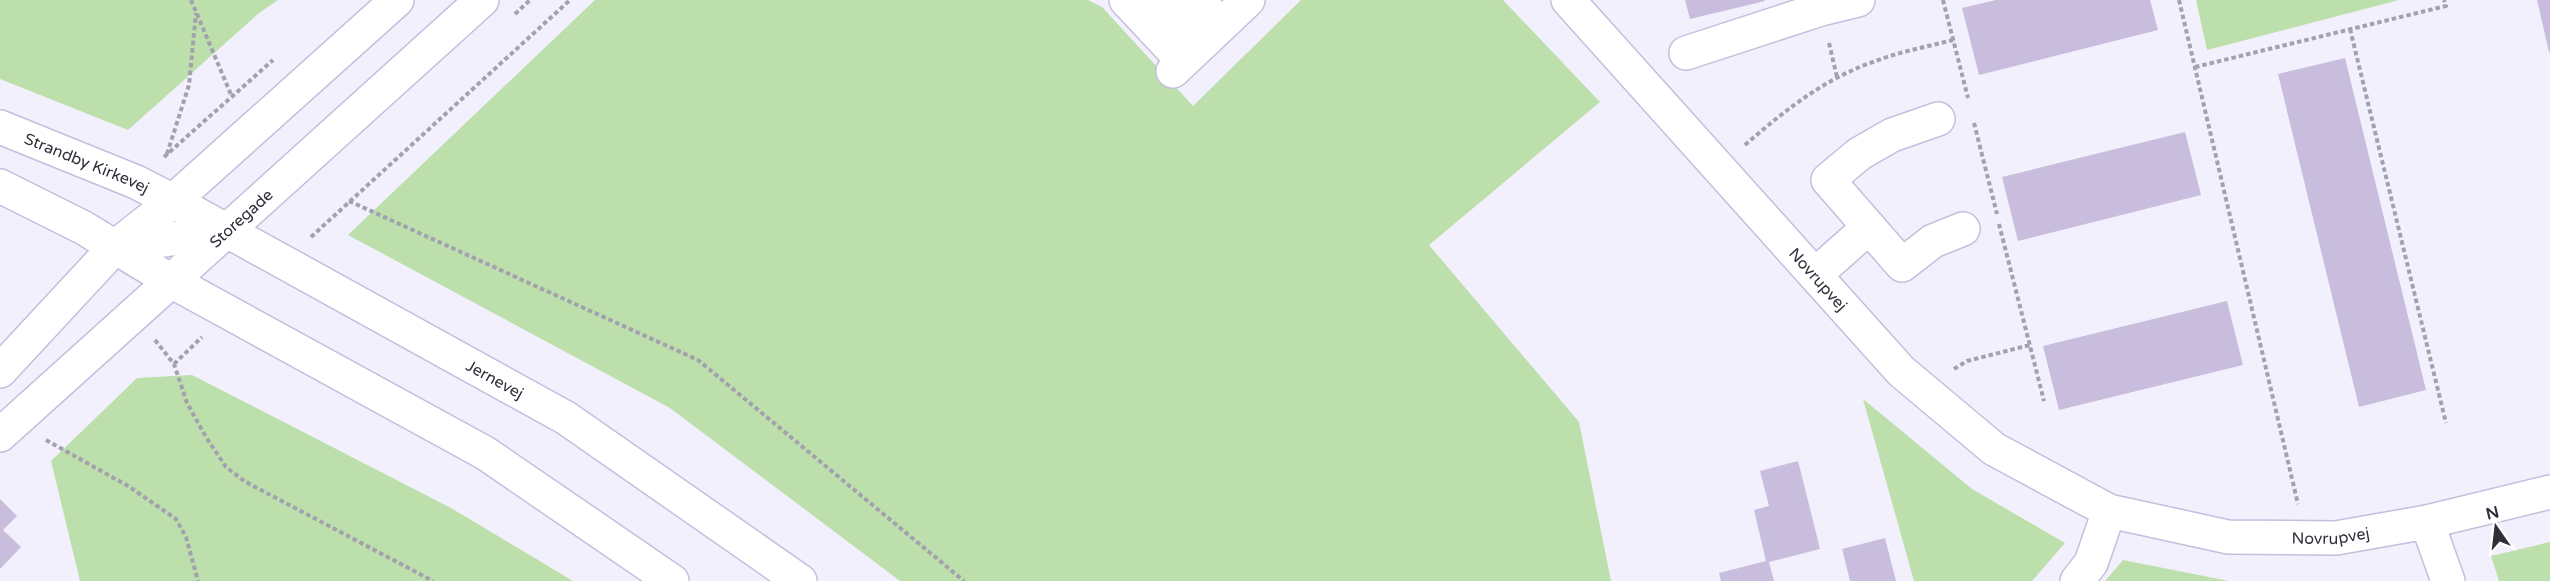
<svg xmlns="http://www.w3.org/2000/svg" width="2550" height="581" viewBox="0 0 2550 581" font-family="'Varela Round',sans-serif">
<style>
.green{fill:#bcdfac}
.building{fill:#c8bddd}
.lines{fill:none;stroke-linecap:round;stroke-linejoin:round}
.minor-casing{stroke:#c5bede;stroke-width:36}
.major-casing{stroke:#c5bede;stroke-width:36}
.path{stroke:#a3a1ad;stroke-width:4;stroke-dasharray:4.5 3;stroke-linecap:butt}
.minor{stroke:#fff;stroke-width:33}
.major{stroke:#fff;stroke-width:33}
.labels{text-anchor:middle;stroke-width:5;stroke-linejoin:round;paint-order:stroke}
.street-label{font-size:16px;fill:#312e3a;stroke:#fff}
</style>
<rect width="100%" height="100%" fill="#f2f0fd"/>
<!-- green -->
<path class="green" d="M0 0H278L259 13 128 130 0 79Z
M595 0H1088L1102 7 1193 106 1301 0H1503L1600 102 1429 245 1579 422 1611 581H900L670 408 348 235Z
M2196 0H2399L2207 50Z
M192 375 451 508 573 581H80L51 461 137 378Z
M1863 399 1972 489 2065 543 2032 581H1914Z
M2550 542V581H2499L2491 556Z
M2123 560 2229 581H2105Z"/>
<!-- building -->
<path class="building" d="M1685 0H1764L1765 1 1690 19Z
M1996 0H2150L2158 30 1979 75 1962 8Z
M2537 0H2550V52H2549Z
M2345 58 2426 390 2359 407 2278 74Z
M2185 132 2201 195 2018 241 2002 177Z
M2227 301 2243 365 2059 410 2043 346Z
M1798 461 1820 549 1769 562 1774 581H1721L1719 573 1766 561 1754 510 1769 506 1760 471Z
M0 499 17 516 3 530 21 547 0 569Z
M1885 538 1896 581H1850L1842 549Z"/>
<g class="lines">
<defs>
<g id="minor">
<path d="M1126 0 1183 61"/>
<path d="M1159 0 1201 44"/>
<path d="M1198 0 1221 25"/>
<path id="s1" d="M1568 0 1901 371 1994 449 2109 511 2228 537 2336 538 2427 522 2550 492"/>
<path d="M1686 53 1821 9 1858 0"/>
<path d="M1173 71 1248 0"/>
<path d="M1938 119 1892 135 1859 154 1828 180 1902 265 1933 241 1963 229"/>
<path id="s2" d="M0 127 136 182 173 201"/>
<path d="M0 186 84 228 115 247 0 371"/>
<path d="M1815 275 1869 227"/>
<path d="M0 435 171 281"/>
<path d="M2427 522 2448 581"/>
<path d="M2077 581 2091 563 2109 511"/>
</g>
<g id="major">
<path id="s3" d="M173 201 566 418 800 581"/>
<path d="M115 247 171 281 485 453 672 581"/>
<path d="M115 247 173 201 397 0"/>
<path d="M116 247 226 231"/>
<path id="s4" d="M171 281 482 0"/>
</g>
</defs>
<!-- minor casing -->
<use href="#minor" class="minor-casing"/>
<!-- major casing -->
<use href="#major" class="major-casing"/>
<!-- path -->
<path class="path" d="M191 0 232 97
M1943 0 1968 98
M2179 0 2298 504
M515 14 530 0
M2350 29 2446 423
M1829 43 1837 77
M2195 67 2446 6 2444 0
M1974 123 1997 214
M1745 145C1784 111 1824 79 1873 62 1898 52 1926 47 1953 40
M167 154 189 85 196 13
M164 157 273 60
M349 201 698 360 964 581
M1999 224 2044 401
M311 237 570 0
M155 340 174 364 187 403 206 437 226 467 244 481 433 581
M174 364 202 337
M1954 369 1967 361 2030 345
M46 440 128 486 176 519 186 537 198 581"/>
<!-- minor -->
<use href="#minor" class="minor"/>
<!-- major -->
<use href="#major" class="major"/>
</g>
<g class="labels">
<!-- street labels -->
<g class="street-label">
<text dy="6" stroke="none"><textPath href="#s2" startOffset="94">Strandby Kirkevej</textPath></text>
<text dy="6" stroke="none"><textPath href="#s4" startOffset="94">Storegade</textPath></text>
<text dy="6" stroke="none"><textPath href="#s1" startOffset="375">Novrupvej</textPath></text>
<text dy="6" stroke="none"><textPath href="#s3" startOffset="368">Jernevej</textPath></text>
<text dy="6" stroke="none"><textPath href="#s1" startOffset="975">Novrupvej</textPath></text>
</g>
</g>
<!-- north arrow -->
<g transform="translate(2496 527) rotate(346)" stroke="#ffffff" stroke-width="4.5" paint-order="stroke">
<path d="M0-4.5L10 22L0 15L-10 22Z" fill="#312e3a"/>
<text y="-9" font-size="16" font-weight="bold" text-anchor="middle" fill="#312e3a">N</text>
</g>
</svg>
